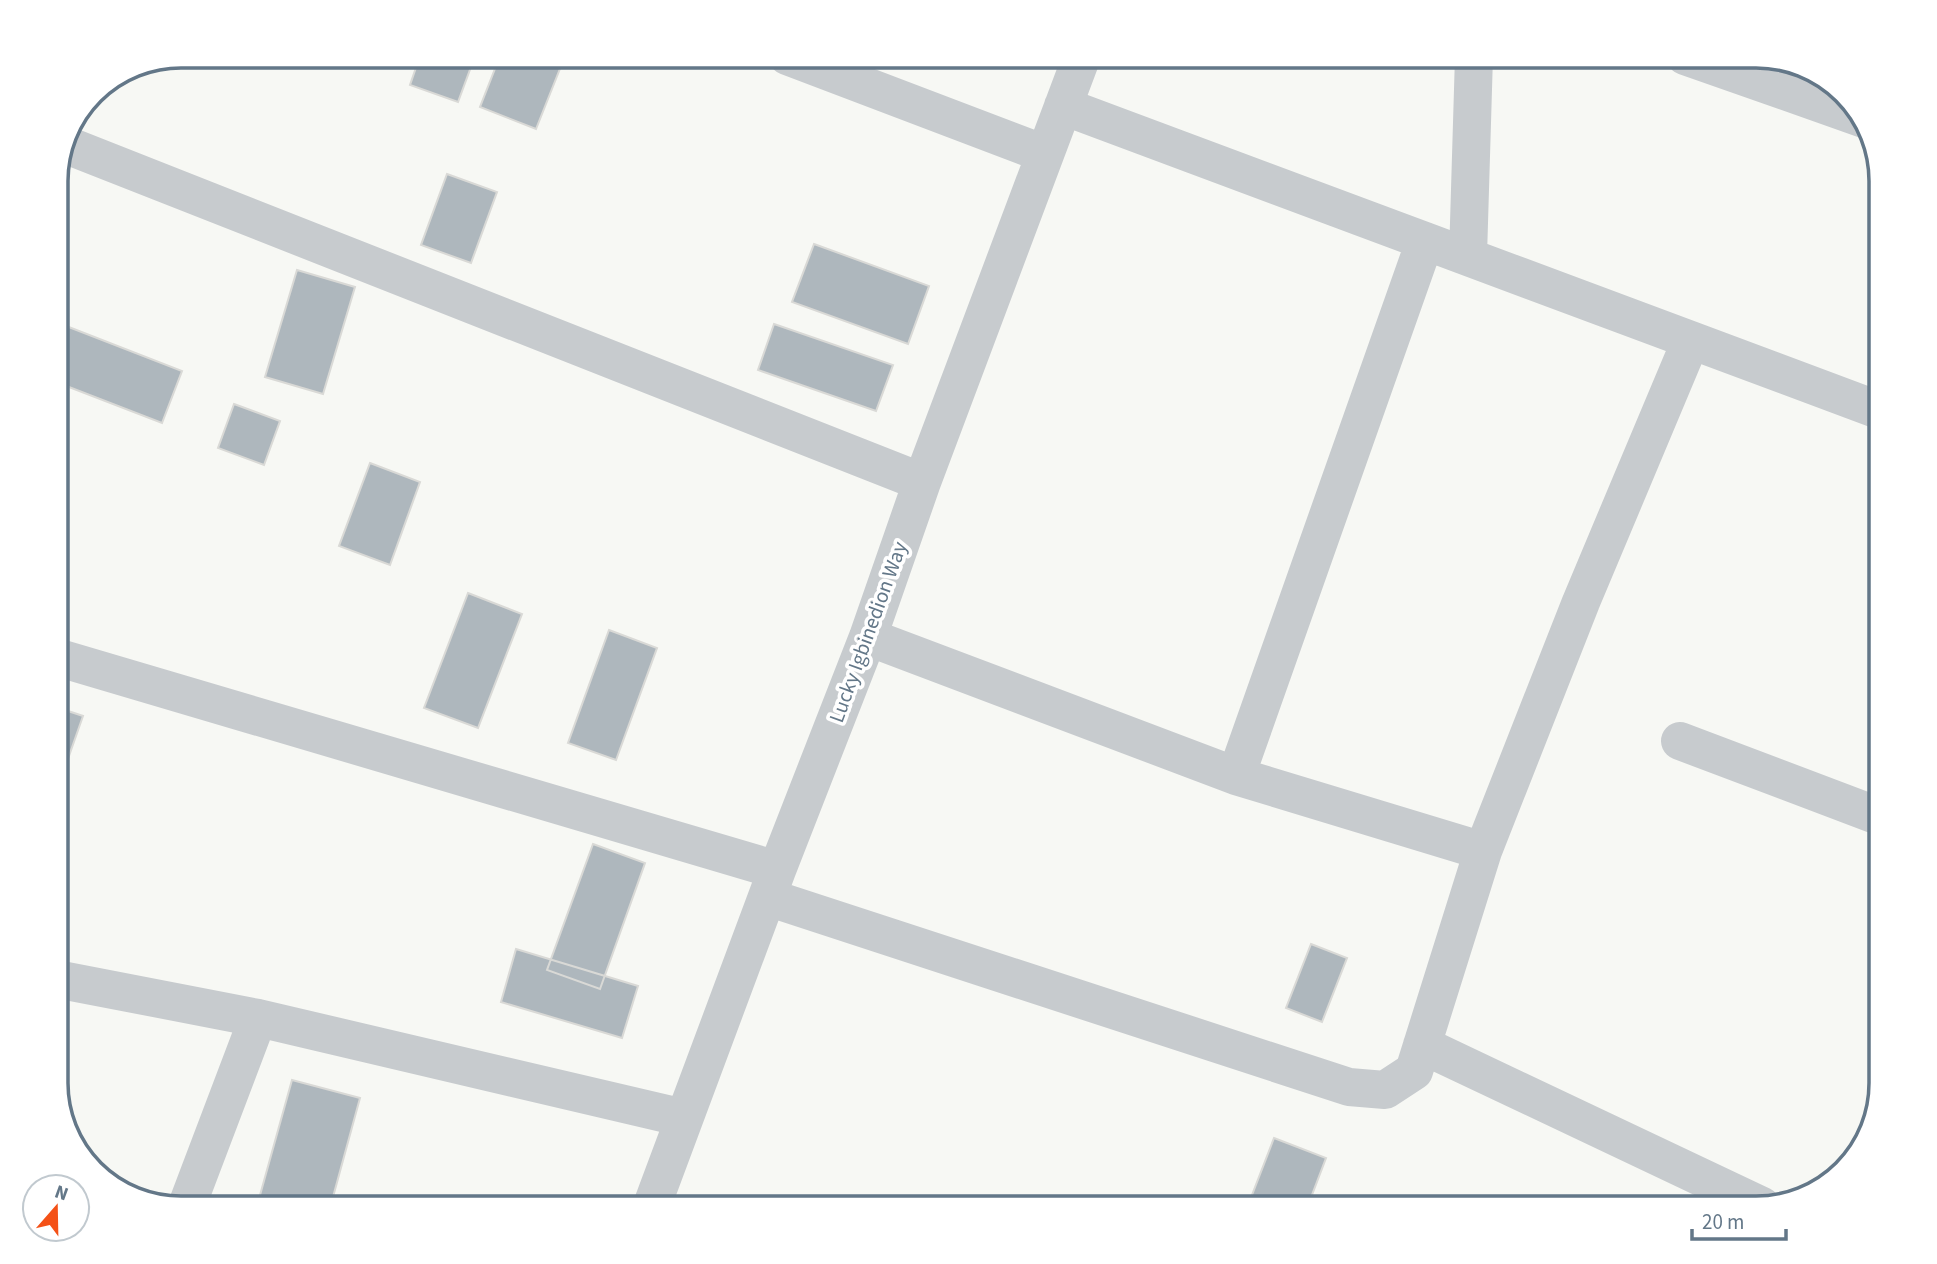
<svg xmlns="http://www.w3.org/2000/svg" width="1937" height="1264" viewBox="0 0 1937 1264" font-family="'Source Sans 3',sans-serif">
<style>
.building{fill:#aeb7bd;stroke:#d9d9d6;stroke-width:2}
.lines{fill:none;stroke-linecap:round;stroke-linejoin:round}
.minor{stroke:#c7cbce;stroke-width:38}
.labels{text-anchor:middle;stroke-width:7;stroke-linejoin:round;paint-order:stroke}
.street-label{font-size:21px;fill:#637788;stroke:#fff}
.rim{fill:none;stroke:#637788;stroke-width:3.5}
</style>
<rect width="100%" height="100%" fill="#f7f8f4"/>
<!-- building -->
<path class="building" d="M420 56H475L458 102 410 85Z
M500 56H565L536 129 480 107Z
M447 174 497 192 471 263 421 245Z
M814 244 929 286 908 344 792 302Z
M297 270 355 287 323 394 265 377Z
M61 324 182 371 162 423 56 382V336Z
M774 324 893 365 876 411 758 370Z
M234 404 280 421 264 465 218 448Z
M370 463 420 482 390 565 339 546Z
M468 593 522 614 478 728 424 708Z
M609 630 657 648 616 760 568 743Z
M56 707 83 716 56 793Z
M593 844 645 863 600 989 547 970Z
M1311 944 1347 958 1322 1022 1286 1008Z
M516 949 638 986 622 1038 501 1002Z
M292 1080 360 1098 330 1208 257 1206Z
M1274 1138 1326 1158 1307 1208H1247Z"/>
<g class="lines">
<!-- minor -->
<path class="minor" d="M787 56 1045 154
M1685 56 1864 119
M1063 106 1881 411
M69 146 922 482
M1468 256 1474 56
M868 637 1236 776 1483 851 1581 602 1691 340
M56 657 777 870
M1680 741 1881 817
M1236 776 1425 241
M767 897 1349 1087 1385 1090 1414 1071 1483 851
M56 979 258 1018 684 1118
M1422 1045 1762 1206
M186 1208 258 1018
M651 1208 777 870 868 637 922 482 1082 56"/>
</g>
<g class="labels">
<!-- street labels -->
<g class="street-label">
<text transform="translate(868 632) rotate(-70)" y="7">Lucky Igbinedion Way</text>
</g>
</g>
<!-- crop -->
<path d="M0 0H1937V1264H0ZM181 68H1756A113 113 0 0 1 1869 181V1083A113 113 0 0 1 1756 1196H181A113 113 0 0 1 68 1083V181A113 113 0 0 1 181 68Z" fill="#fff" fill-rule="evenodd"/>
<path class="rim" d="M181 68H1756A113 113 0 0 1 1869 181V1083A113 113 0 0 1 1756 1196H181A113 113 0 0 1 68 1083V181A113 113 0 0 1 181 68Z"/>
<!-- north arrow -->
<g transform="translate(56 1208) rotate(20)"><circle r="33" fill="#ffffff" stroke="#c1c9cf" stroke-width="2"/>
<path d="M0-5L12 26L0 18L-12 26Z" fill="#f45117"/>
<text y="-10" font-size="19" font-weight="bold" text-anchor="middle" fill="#637788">N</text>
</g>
<!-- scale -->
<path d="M1692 1229v10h94v-10" fill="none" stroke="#637788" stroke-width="3.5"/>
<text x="1702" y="1229" font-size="21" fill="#637788" stroke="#ffffff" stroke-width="5" paint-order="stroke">20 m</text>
</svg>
